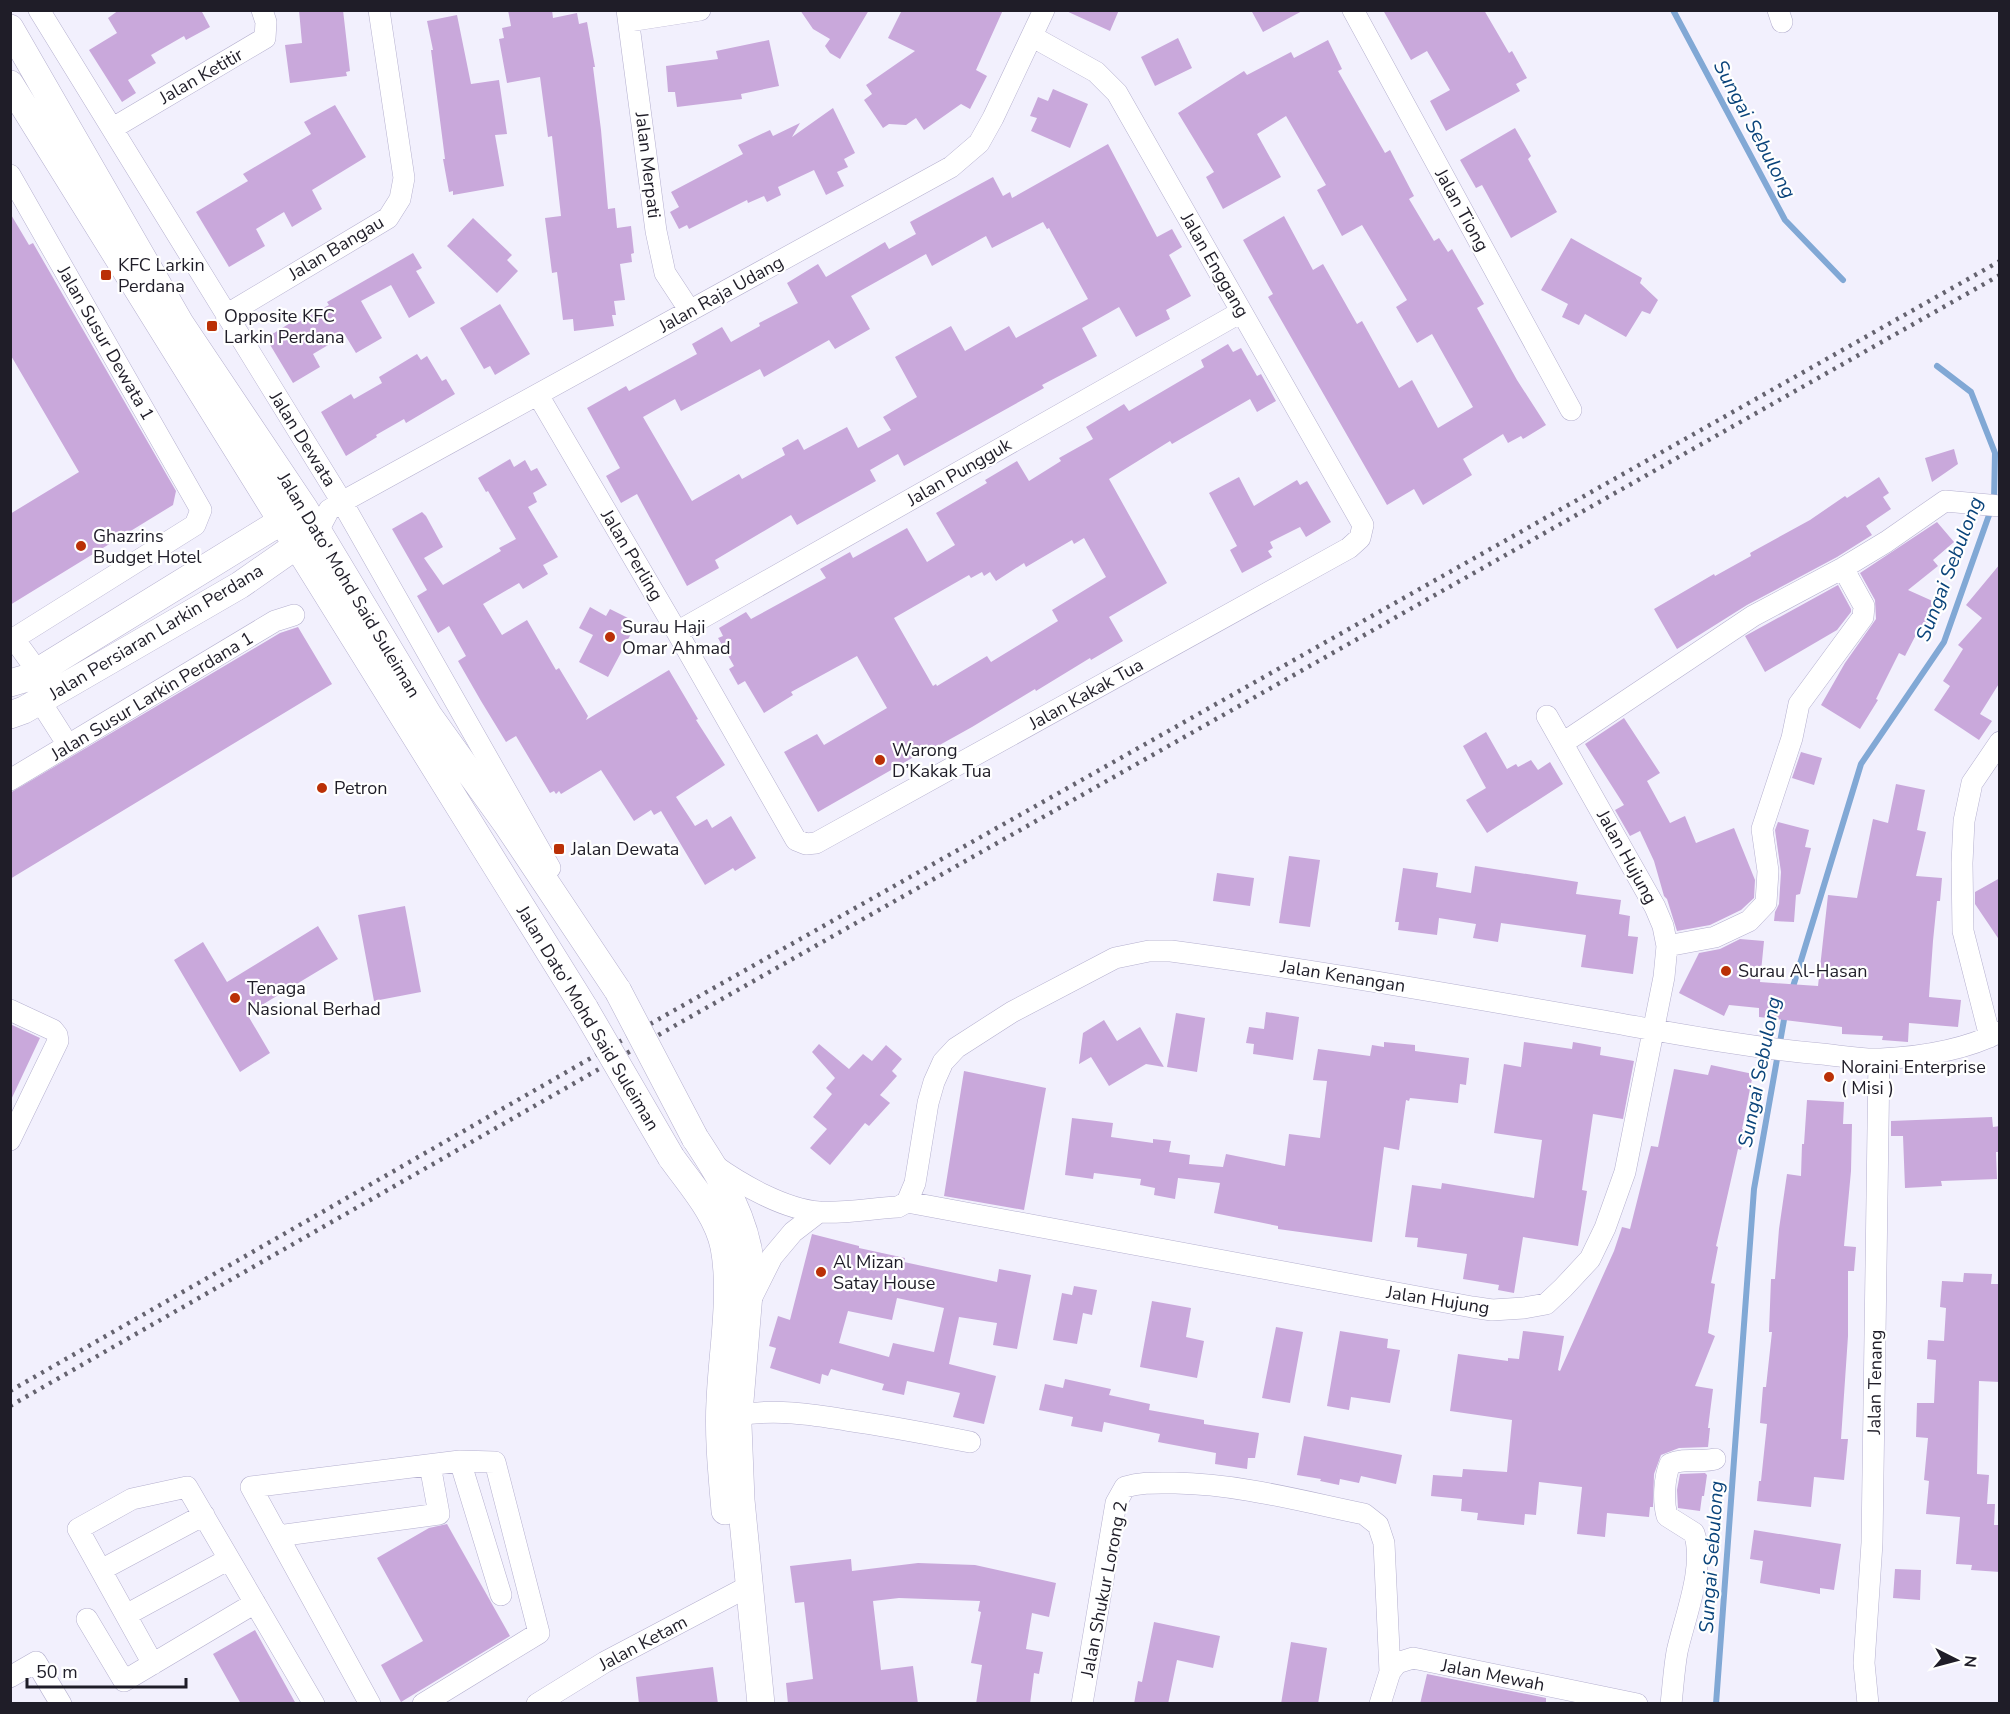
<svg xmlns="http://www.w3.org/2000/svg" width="2010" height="1714" viewBox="0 0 2010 1714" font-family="'Nunito Sans',sans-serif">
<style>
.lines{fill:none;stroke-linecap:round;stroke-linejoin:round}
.stream{stroke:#81a8d5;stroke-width:6}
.building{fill:#c9a8db;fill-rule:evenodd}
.minor-casing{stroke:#b5b0cf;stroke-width:22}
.major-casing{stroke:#b5b0cf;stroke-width:28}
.minor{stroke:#fff;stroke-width:21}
.major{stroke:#fff;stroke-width:27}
.rail{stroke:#65636f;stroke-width:4.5;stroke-dasharray:3 6;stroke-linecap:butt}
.major-bridge-casing{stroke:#b5b0cf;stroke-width:28;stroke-linecap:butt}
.major-bridge{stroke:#fff;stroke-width:27}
.poi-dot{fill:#ba3006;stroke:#fff;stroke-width:2}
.labels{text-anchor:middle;stroke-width:4.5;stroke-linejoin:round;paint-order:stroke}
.street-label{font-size:18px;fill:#1f1d28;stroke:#fff}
.poi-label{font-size:18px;fill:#1f1d28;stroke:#fff;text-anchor:start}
.water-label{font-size:20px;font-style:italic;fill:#0a447b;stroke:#fff}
</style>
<rect width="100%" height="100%" fill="#f2f0fd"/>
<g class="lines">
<!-- stream -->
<path class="stream" d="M1673 10 1785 220 1843 280
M1792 990 1861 764 1944 642 1994 501 1995 453 1971 392 1937 366
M1716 1704 1754 1189 1785 1014"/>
</g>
<!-- building -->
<path class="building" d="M119 10H201L210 27 186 40 184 36 151 55 156 63 128 80 136 93 122 102 89 50 117 33 108 18Z
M299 10H343L350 71 346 72 347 76 290 83 285 45 302 43Z
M508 10H552L553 18 577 13 579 24 587 22 595 67H593L601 130 608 209 615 208 617 228 631 226 634 253 631 254 632 262 620 264 625 300 614 301 616 315H612L614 326 574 331 573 319 563 320 557 272 552 273 545 218 561 216 552 136 548 137 540 77 507 83 499 39 504 38 502 28 511 26Z
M800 10H869L840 59 830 53 825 46 830 39 813 29Z
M902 10H1003L976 70 987 76 970 109 961 104 924 130 916 118 906 125 889 124 883 128 864 100 872 94 866 85 915 51 888 38Z
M1064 10H1119L1110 31Z
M1251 10H1304L1263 32Z
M1383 10H1484L1509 53 1512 51 1527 78 1516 84 1520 91 1446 131 1430 101 1450 90 1427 51 1411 60Z
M457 15 471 84 499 80 507 134 495 135 504 186 453 195V191L449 192 443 159H445L431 50H433L427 21Z
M1178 38 1192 68 1155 86 1141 57Z
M769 40 779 86 741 94 742 99 677 107 675 92H668L666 66 718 59 716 51Z
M1328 40 1342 69 1338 71 1385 153 1390 150 1414 196 1409 199 1434 241 1439 238 1448 252 1452 249 1484 304 1477 308 1517 380 1546 425 1523 439 1521 436 1508 443 1503 434 1463 459 1472 475 1423 505 1414 489 1387 505 1268 297 1273 294 1243 240 1284 216 1313 270 1323 264 1357 324 1362 321 1399 388 1412 380 1438 428 1473 407 1432 334 1417 343 1396 307 1407 300 1362 225 1342 236 1317 190 1326 185 1286 116 1257 134 1281 177 1223 209 1206 177 1214 172 1178 113 1244 71 1247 75 1291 52 1294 58Z
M1053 89 1088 104 1070 148 1031 131 1037 118 1030 116 1038 97 1048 101Z
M335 105 366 157 312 190 322 209 292 227 284 212 256 229 265 246 229 267 196 212 248 181 243 174 311 134 304 122Z
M833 108 855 153 844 159 848 167 837 172 844 186 826 195 814 170 778 187 781 195 767 202 764 196 748 203 747 200 689 229 687 225 679 229 670 212 679 207 671 192 743 154 738 145 770 130 773 136 800 123 792 137Z
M1515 128 1531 156 1528 159 1557 212 1511 238 1482 185 1476 188 1460 160Z
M1108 144 1157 237 1172 229 1182 247 1169 255 1191 296 1166 310 1170 319 1136 337 1119 307 1082 328 1097 356 1042 385 1044 388 904 466 898 454 870 470 876 481 797 525 791 515 715 560 719 568 687 586 637 494 621 503 606 476 620 468 587 408 626 386 629 391 697 354 692 344 722 327 731 342 760 326 759 323 798 303 787 283 818 264 826 277 885 242 889 249 916 234 910 222 993 177 1003 196 1010 192 1012 198ZM1043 222 1047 229 1049 228 1088 299 1016 338 1009 326 965 351 951 326 895 357 917 397 883 417 891 430 858 448 847 427 804 450 798 439 782 448 785 455 742 479 739 474 692 501 643 417 675 399 681 411 760 369 764 377 829 340 835 349 870 329 851 296 926 254 932 266 986 236 992 248Z
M10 213 29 245 33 243 176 491 173 505 10 605V514L79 472 10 354Z
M473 218 512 255 507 260 518 271 497 293 447 246Z
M1571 238 1642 278 1640 283 1658 300 1650 314 1642 311 1626 337 1585 314 1579 325 1562 317 1568 304 1541 290Z
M413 253 422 268 416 271 435 303 409 318 391 285 361 301 382 338 356 353 345 335 313 354 320 367 293 383 266 338 295 320 297 323 329 305 327 302Z
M500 304 530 354 495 375 490 366 484 369 460 328Z
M1228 344 1233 352 1241 348 1257 376 1261 374 1276 401 1257 412 1250 399 1172 444 1170 441 1109 479 1167 583 1109 617 1123 641 1091 660 1090 658 1036 691 1035 689 972 727 927 752 926 750 818 812 784 752 817 734 824 745 887 708 857 656 791 692 793 695 764 713 745 681 738 685 729 669 734 666 718 638 723 636 719 628 746 612 751 619 826 578 820 569 850 552 853 558 907 528 927 562 955 545 936 513 987 483 985 480 1017 461 1029 481 1061 461 1059 458 1093 439 1086 427 1124 404 1129 411 1204 367 1201 360ZM1084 538 1106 577 1052 610 1058 621 991 662 987 656 937 686 936 684 933 686 894 618 969 575 971 578 982 572 984 576 990 572 996 581 1024 563 1026 567 1072 540 1074 544Z
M417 354 421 360 427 356 442 381 446 379 455 394 406 423 404 419 376 435 377 437 346 456 321 412 351 394 354 399 382 383 379 377Z
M1954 449 1958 464 1932 482 1925 458Z
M510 459 514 467 525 460 531 471 537 468 547 485 533 493 537 502 528 507 558 557 543 565 548 574 523 589 519 583 483 604 502 635 527 620 556 670 559 668 588 716 586 720 669 670 698 719 696 720 725 765 676 797 695 826 707 819 712 828 731 816 756 858 735 871 733 868 705 885 661 811 654 815 651 810 634 821 601 770 561 794 559 791 556 794 554 791 550 793 516 736 506 742 481 701 458 661 466 656 449 626 438 633 417 596 427 590 392 529 422 512 426 516 443 547 424 558 443 585 501 551 499 548 516 539 488 491 486 492 478 478Z
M1239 477 1254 506 1297 480 1300 485 1307 481 1331 522 1306 537 1300 527 1270 542 1273 548 1268 551 1272 557 1242 573 1230 550 1237 546 1209 493Z
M1879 477 1889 493 1883 497 1891 509 1866 526 1872 535 1837 557 1747 605 1677 649 1654 609 1714 574 1715 576 1751 556 1750 553 1810 520 1845 496 1847 498Z
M1937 522 1954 542 1933 560 1938 566 1908 590 1937 603 1927 628 1921 625 1905 656 1899 653 1876 699 1878 700 1860 729 1821 705 1845 663 1876 619 1875 600 1860 573Z
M2000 564V682L1980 714 1992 721 1979 740 1934 710 1950 686 1943 681 1963 649 1958 645 1982 618 1966 605Z
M1838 585 1851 609V612L1837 630 1765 672 1745 636Z
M590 607 606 616 610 609 632 620 628 628 633 630 608 677 579 662 593 635 579 628Z
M298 627 332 684 10 879V793L280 633Z
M1624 718 1660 773 1647 781 1670 823 1685 816 1696 843 1734 828 1755 880 1754 898 1741 910 1710 925 1677 931 1667 899 1664 896 1654 861 1640 831 1630 836 1615 810 1624 805 1585 744Z
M1486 732 1507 769 1516 764 1518 767 1531 760 1538 770 1550 762 1563 784 1487 833 1466 800 1486 788 1463 746Z
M1801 752 1822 758 1814 785 1792 778Z
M1896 784 1925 790 1917 830 1926 832 1916 876 1942 878 1940 901H1937L1933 941 1929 997 1961 1000 1958 1027 1909 1023 1908 1042 1882 1040 1883 1036 1842 1034V1027L1759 1017V1008L1729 1005 1724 1016 1679 993 1699 953 1720 949 1740 939 1764 941 1760 982 1818 986 1828 895 1857 898 1873 819 1888 823Z
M1778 822 1809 830 1805 847 1811 848 1800 894 1796 895 1794 922 1774 921 1775 912 1779 904 1781 872 1775 830Z
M1289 856 1320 860 1310 927 1279 923Z
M1475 866 1578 882 1576 894 1621 900 1619 914 1630 916 1628 936 1638 937 1633 974 1581 967 1586 935 1501 923 1498 942 1473 938 1476 924 1439 918 1437 935 1398 930 1399 922H1395L1403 868 1438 873 1436 887 1471 893Z
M1217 873 1254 878 1250 906 1213 901Z
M2000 878V941L1975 904V892Z
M405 906 421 992 374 1001 358 915Z
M318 926 338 959 247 1014 270 1053 240 1072 174 960 203 942 227 982Z
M1266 1012 1299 1017 1293 1060 1253 1054 1254 1044 1246 1043 1249 1027 1264 1029Z
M1176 1013 1205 1018 1197 1072 1167 1067Z
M1104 1020 1117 1041 1140 1027 1164 1067 1146 1064 1109 1086 1091 1057 1079 1064 1083 1033Z
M10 1024 40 1038 10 1102Z
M1384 1042 1415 1045V1051L1469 1058 1466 1085 1460 1084 1458 1103 1410 1098 1409 1101 1406 1100 1399 1150 1384 1147 1372 1242 1278 1229V1226L1214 1213 1220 1183 1178 1178 1175 1199 1154 1195 1155 1188 1140 1185 1141 1179 1094 1173 1093 1179 1065 1175 1072 1118 1113 1123 1111 1137 1153 1143V1139L1171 1141 1169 1152 1190 1155 1189 1164 1223 1167 1226 1154 1285 1166 1289 1134 1320 1138 1327 1081 1313 1080 1318 1049 1370 1056 1372 1045 1384 1047Z
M1524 1042 1572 1049 1573 1042 1601 1047 1600 1055 1634 1061 1623 1119 1593 1114 1582 1190 1587 1191 1578 1246 1523 1237 1514 1293 1498 1290 1499 1285 1463 1279 1467 1254 1417 1247 1418 1238 1405 1237 1412 1185 1441 1189 1442 1183 1534 1198 1542 1140 1494 1133 1504 1064 1521 1067Z
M819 1044 849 1069 863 1054 872 1061 886 1045 902 1059 892 1071 897 1076 880 1095 890 1103 869 1126 865 1123 830 1165 810 1148 827 1129 813 1117 832 1094 826 1088 835 1078 812 1052Z
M1711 1065 1753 1074 1742 1129 1746 1130 1741 1150 1738 1149 1716 1246 1718 1247 1711 1283 1715 1284 1708 1333 1715 1336 1695 1386 1713 1389 1708 1428H1710L1708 1447 1679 1448 1661 1455 1654 1474 1653 1507H1650L1649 1517 1607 1513 1605 1537 1577 1534 1582 1487 1539 1482 1536 1515 1525 1514 1524 1525 1477 1520 1478 1513 1461 1511 1462 1499 1431 1496 1433 1475 1462 1477 1463 1469 1507 1472 1512 1420 1450 1411 1458 1354 1508 1361V1358L1519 1359 1523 1331 1564 1336 1558 1370 1560 1371 1614 1251 1622 1227 1630 1229 1651 1146 1658 1147 1674 1069 1708 1075Z
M964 1071 1046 1088 1024 1210 944 1196Z
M1807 1100 1844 1102 1843 1124H1852L1851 1171 1844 1246 1856 1247 1854 1271H1848V1336L1841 1439H1848L1844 1480 1814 1477 1811 1507 1757 1501 1759 1481H1761L1767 1424 1760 1423 1763 1387H1766L1772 1332H1769L1771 1279H1775L1779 1229 1787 1174 1801 1176 1802 1144H1804Z
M1992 1117 1993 1127 2000 1126V1152H1996L1997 1179 1941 1181 1942 1186 1905 1188 1903 1136H1891V1121Z
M812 1234 859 1246V1248L905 1258 904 1262 997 1282 999 1269 1031 1275 1017 1349 993 1345 997 1323 959 1317 949 1364 996 1376 984 1424 953 1417 960 1393 907 1381 904 1395 882 1390 884 1384 831 1369 828 1376 822 1374 820 1384 770 1368 776 1348 769 1346 778 1316 790 1320ZM897 1298 944 1308 934 1352 893 1343 889 1357 839 1343 848 1311 892 1320Z
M1964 1273 1992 1274 1991 1284H2000V1382L1979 1381 1977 1474 1989 1475 1987 1504H1995L1994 1525H2000V1572L1971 1570 1972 1565 1956 1564 1960 1517 1926 1514 1929 1481 1924 1480 1928 1438 1916 1437 1917 1403H1934L1936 1360 1927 1359 1928 1340 1944 1341 1946 1308 1940 1307 1942 1281 1963 1282Z
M1074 1286 1097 1290 1092 1315 1083 1313 1077 1344 1053 1340 1062 1293 1072 1295Z
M1152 1301 1191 1308 1186 1337 1204 1341 1197 1378 1140 1367Z
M1276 1327 1303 1332 1290 1403 1262 1398Z
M1340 1331 1388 1339 1387 1348 1400 1350 1390 1403 1351 1397 1349 1410 1327 1406Z
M1065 1379 1111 1389 1109 1395 1150 1404 1149 1410 1204 1420V1424L1259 1433 1255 1458H1248L1247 1469 1215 1464 1216 1453 1158 1442 1160 1434 1104 1422 1102 1432 1071 1426 1073 1417 1039 1410 1045 1384 1063 1388Z
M1304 1436 1402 1455 1396 1484 1361 1476 1359 1483 1340 1479 1339 1485 1320 1481 1321 1479 1297 1475Z
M1705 1473 1707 1475 1704 1496H1702L1700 1511 1678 1508 1677 1490 1680 1474Z
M447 1524 510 1636 401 1702 381 1665 423 1641 377 1558 429 1528Z
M1754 1530 1841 1544 1834 1590 1820 1588V1594L1760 1583 1763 1561 1750 1559Z
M851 1559 852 1571 918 1563 975 1565 1056 1583 1049 1617 1032 1613 1026 1649 1043 1652 1039 1674 1034 1673 1030 1704H976L982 1665 971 1663 981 1612 978 1611 980 1601 899 1598 873 1601 881 1670 913 1666 918 1704H788L786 1683 813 1679 804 1602 795 1603 790 1566Z
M1895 1569 1921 1570 1920 1600 1893 1598Z
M1154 1622 1220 1636 1213 1668 1177 1660 1168 1704H1134L1138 1681 1142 1682Z
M255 1630 296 1704H241L213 1654Z
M1291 1642 1327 1648 1318 1704H1281Z
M713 1667 718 1704H639L636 1677Z
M1427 1674 1546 1698V1704H1420Z"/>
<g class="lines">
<defs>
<path id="minor" d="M39 10 342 502 550 868
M627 10 656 231 665 273 690 311
M1353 10 1571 410
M1778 10 1782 22
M629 21 700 10
M113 128 265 38 266 22 262 10
M10 175 201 510 195 525 10 641
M226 315 388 218 400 199 404 178 379 10
M538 395 677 632 796 840 806 844 816 843 1349 548 1360 538 1363 525 1117 93 1096 72 1033 37
M318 531 329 510 342 502 951 167 979 143 993 118 1044 10
M677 632 1241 312
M14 639 38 672
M40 701 68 745
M1563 743 1753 616 1843 568 1886 542 1945 501 2000 506
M10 780 275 621 294 615
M1667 946 1715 937 1749 921 1766 903 1768 871 1762 829 1792 738 1799 704 1863 617 1864 606 1843 568
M10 1010 53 1030 57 1035 58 1041 10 1140
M1990 1037 1963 931 1962 863 1964 821 1972 783 2000 742
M714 1165C742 1185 784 1209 819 1212 843 1214 874 1208 898 1207L907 1202 915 1183 928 1103 934 1082 943 1062 956 1048 1012 1012 1115 958 1149 951H1171C1320 971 1467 997 1615 1023 1683 1035 1753 1048 1822 1054 1841 1056 1861 1060 1881 1059 1919 1057 1965 1050 2000 1032
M907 1202 1472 1307 1492 1310 1524 1308 1546 1304 1563 1288 1590 1259 1605 1228 1625 1172 1664 977 1667 946 1663 926 1655 907 1547 716
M752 1297 772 1257 793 1232 819 1212
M739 1415C775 1409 810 1414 846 1420 888 1426 929 1434 970 1442
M460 1461 501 1595
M278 1536 439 1514 430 1465
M101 1570 204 1515
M126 1615 229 1559
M87 1619 124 1681 255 1603
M153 1664 78 1529 132 1499 187 1487 314 1704
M10 1677 36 1662 61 1704
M370 1704 251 1487 460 1461 495 1462 539 1633 423 1704
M537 1704 605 1662 751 1585
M1082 1704 1116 1503 1125 1487C1142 1482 1157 1483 1175 1483 1239 1484 1301 1501 1364 1514L1378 1525 1384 1543 1390 1672
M1380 1704 1390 1672 1397 1663 1413 1658 1637 1704
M1671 1704C1673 1687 1674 1669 1677 1652 1684 1619 1706 1566 1694 1533L1667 1516C1663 1501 1664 1478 1670 1464 1685 1457 1700 1463 1715 1459
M1868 1704 1864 1663 1872 1543 1879 1059"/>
<path id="major" d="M10 28 180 323 304 508 429 716 506 823 618 991
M10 84 585 1009
M10 683 27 678 298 511
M10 715 24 710 240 585 313 534
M695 1138C721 1177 748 1221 751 1270L738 1425 741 1500 761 1704
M671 1157C690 1184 717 1213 724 1247 733 1295 722 1352 720 1401 718 1438 722 1475 725 1511"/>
</defs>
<!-- minor casing -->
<use href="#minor" class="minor-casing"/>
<!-- major casing -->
<use href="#major" class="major-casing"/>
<!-- minor -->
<use href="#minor" class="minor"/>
<!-- major -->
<use href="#major" class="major"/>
<!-- rail -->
<path class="rail" d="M10 1391 673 1011 2000 261
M10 1406 683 1021 2000 275"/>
<defs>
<path id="major-bridge" d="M618 991 695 1138
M585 1009 671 1157"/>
</defs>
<!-- major-bridge casing -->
<use href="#major-bridge" class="major-bridge-casing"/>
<!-- major-bridge -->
<use href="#major-bridge" class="major-bridge"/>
</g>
<!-- markers -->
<g class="poi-dot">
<rect x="100" y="269" width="12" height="12" rx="3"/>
<rect x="206" y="320" width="12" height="12" rx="3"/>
<circle cx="81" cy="546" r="6"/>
<circle cx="610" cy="637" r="6"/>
<circle cx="880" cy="760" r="6"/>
<circle cx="322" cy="788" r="6"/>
<rect x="553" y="843" width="12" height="12" rx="3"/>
<circle cx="1726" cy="971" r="6"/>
<circle cx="235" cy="998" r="6"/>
<circle cx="1829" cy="1077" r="6"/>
<circle cx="821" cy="1272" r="6"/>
</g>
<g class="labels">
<!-- street labels -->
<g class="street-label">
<text transform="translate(201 76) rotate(-30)" y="6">Jalan Ketitir</text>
<text transform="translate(648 165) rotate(83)" y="6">Jalan Merpati</text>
<text transform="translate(1462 210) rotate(61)" y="6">Jalan Tiong</text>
<text transform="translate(336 248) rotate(-31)" y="6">Jalan Bangau</text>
<text transform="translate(1215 265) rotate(60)" y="6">Jalan Enggang</text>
<text transform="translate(721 294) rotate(-29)" y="6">Jalan Raja Udang</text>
<text transform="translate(106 343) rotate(60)" y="6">Jalan Susur Dewata 1</text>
<text transform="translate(303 439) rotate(58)" y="6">Jalan Dewata</text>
<text transform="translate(959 472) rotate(-30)" y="6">Jalan Pungguk</text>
<text transform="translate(632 555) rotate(59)" y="6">Jalan Perling</text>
<text transform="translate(349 585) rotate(59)" y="6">Jalan Dato' Mohd Said Suleiman</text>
<text transform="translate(156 632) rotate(-31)" y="6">Jalan Persiaran Larkin Perdana</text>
<text transform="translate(1086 694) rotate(-29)" y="6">Jalan Kakak Tua</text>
<text transform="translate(152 696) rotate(-31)" y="6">Jalan Susur Larkin Perdana 1</text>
<text transform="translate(1627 857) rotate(61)" y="6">Jalan Hujung</text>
<text transform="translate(1343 976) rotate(9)" y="6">Jalan Kenangan</text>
<text transform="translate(588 1018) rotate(59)" y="6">Jalan Dato' Mohd Said Suleiman</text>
<text transform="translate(1438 1300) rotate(9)" y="6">Jalan Hujung</text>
<text transform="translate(1875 1382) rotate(-89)" y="6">Jalan Tenang</text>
<text transform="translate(1104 1589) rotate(-79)" y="6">Jalan Shukur Lorong 2</text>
<text transform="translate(643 1643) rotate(-28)" y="6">Jalan Ketam</text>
<text transform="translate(1493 1675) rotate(11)" y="6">Jalan Mewah</text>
</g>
<!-- poi labels -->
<g class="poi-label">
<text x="118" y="271">KFC Larkin<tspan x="118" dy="21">Perdana</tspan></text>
<text x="224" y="322">Opposite KFC<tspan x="224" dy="21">Larkin Perdana</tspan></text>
<text x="93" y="542">Ghazrins<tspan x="93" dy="21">Budget Hotel</tspan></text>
<text x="622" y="633">Surau Haji<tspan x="622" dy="21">Omar Ahmad</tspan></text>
<text x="892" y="756">Warong<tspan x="892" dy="21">D’Kakak Tua</tspan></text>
<text x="334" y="794">Petron</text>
<text x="571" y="855">Jalan Dewata</text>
<text x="1738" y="977">Surau Al-Hasan</text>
<text x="247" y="994">Tenaga<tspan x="247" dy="21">Nasional Berhad</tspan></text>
<text x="1841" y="1073">Noraini Enterprise<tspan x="1841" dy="21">( Misi )</tspan></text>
<text x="833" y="1268">Al Mizan<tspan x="833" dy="21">Satay House</tspan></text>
</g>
<!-- water labels -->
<g class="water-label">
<text transform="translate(1755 129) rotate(62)" y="7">Sungai Sebulong</text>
<text transform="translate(1949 569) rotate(-69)" y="7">Sungai Sebulong</text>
<text transform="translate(1759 1072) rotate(-79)" y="7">Sungai Sebulong</text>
<text transform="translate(1711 1557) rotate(-86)" y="7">Sungai Sebulong</text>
</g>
</g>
<!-- border -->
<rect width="2010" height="1714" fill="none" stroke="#1f1d28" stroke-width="24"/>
<!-- north arrow -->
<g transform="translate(1956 1660) rotate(96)" stroke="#ffffff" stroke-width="4.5" paint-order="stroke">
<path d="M0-4.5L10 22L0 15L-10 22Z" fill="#1f1d28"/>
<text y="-9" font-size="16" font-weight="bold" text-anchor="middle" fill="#1f1d28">N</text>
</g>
<!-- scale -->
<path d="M27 1678v9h159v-9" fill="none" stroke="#1f1d28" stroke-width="3"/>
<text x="36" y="1678" font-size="18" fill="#1f1d28" stroke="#ffffff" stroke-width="4.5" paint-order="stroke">50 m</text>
</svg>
